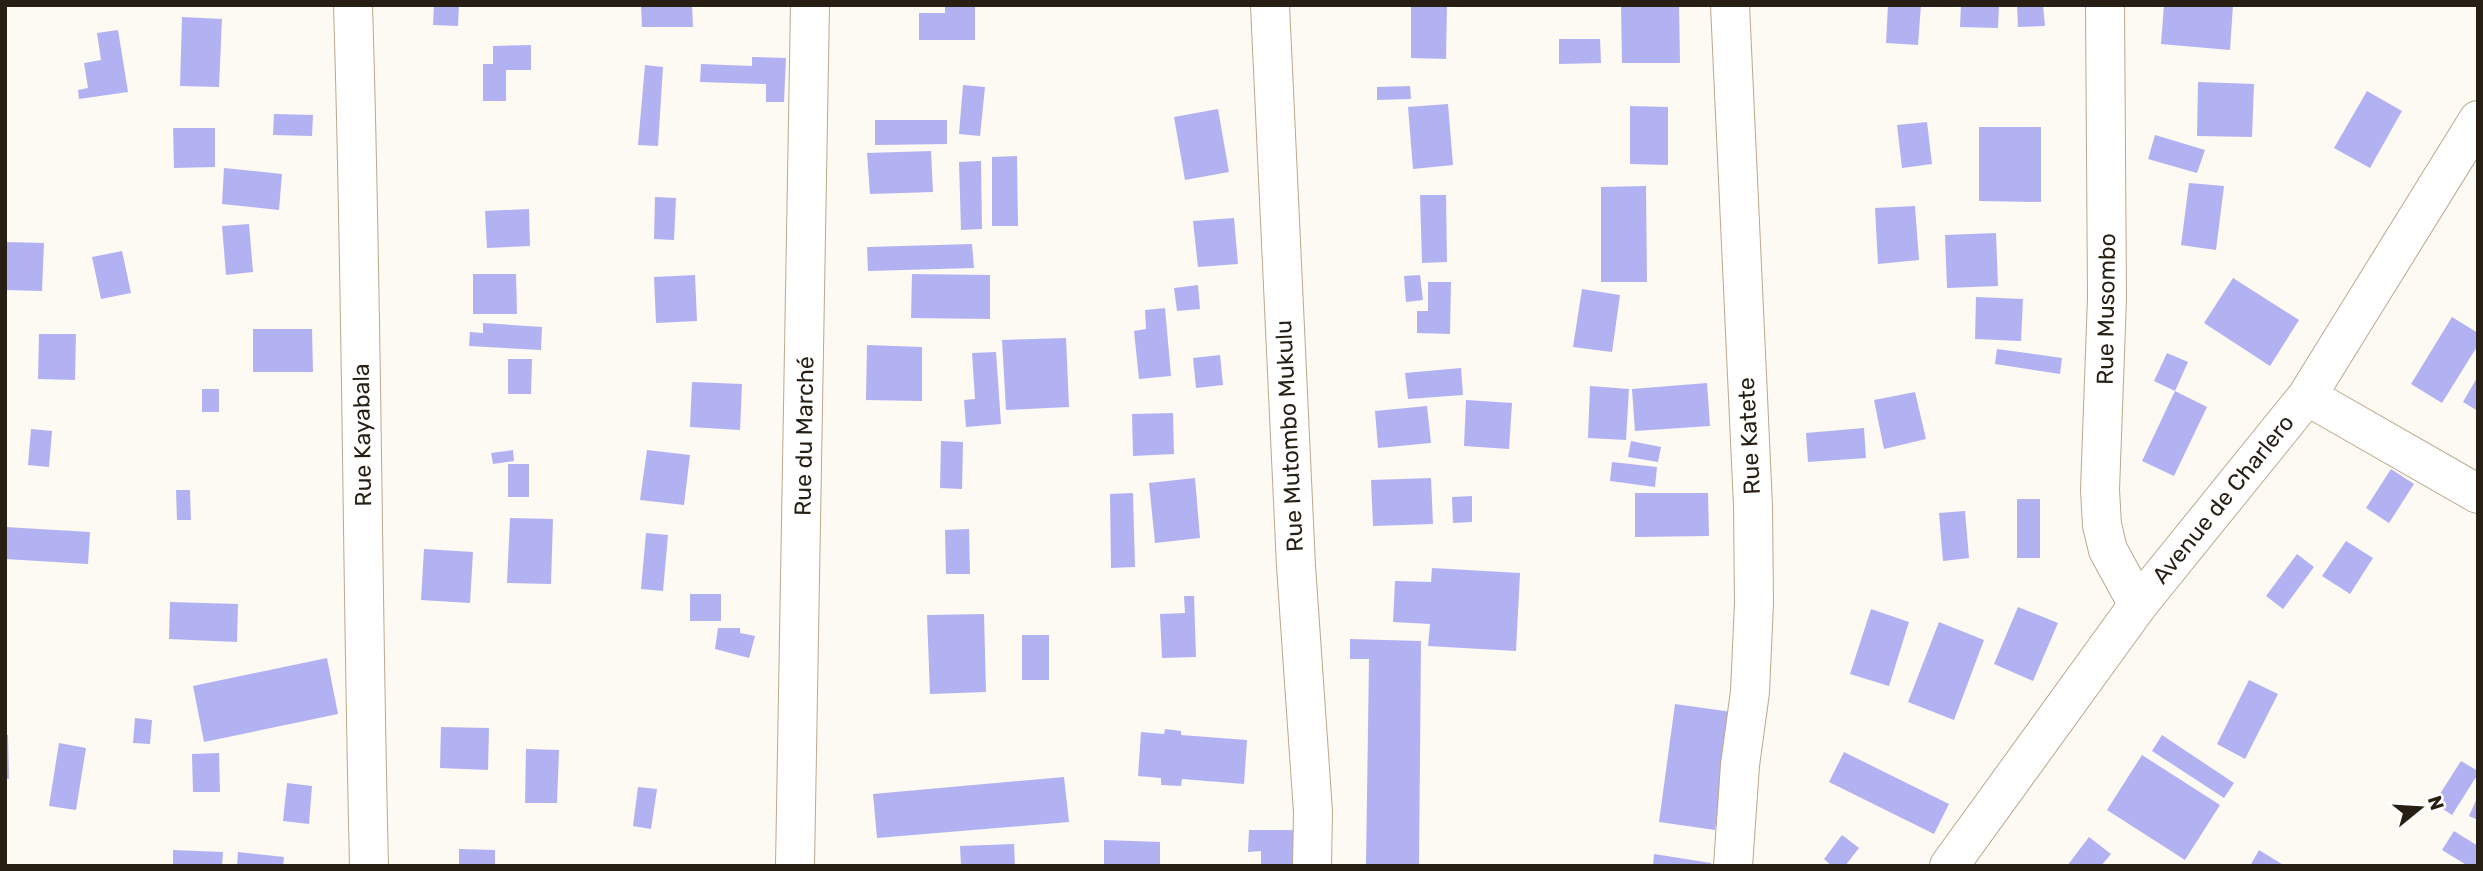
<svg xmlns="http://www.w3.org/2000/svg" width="2483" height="871" viewBox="0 0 2483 871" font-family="Rubik,sans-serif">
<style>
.building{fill:#b2b2f2}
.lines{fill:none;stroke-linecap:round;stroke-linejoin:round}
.minor-casing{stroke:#bca88d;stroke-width:40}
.minor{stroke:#fff;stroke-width:38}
.labels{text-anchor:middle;stroke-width:5;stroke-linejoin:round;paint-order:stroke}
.street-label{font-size:23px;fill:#271f14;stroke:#fff}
</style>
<rect width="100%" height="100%" fill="#fdf9f3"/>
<!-- building -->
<path class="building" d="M434 5H459L458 26 433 25Z
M641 5H692L693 27H642Z
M945 5H975V40H919V13H945Z
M1411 5H1447L1446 59 1411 58Z
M1621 5H1679L1680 63H1622Z
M1888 5H1921L1918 45 1886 43Z
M1961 5H1999L1998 28 1960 27Z
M2017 5H2043L2045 26 2018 27Z
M2164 5H2233L2230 50 2161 44Z
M182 17 222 19 219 87 180 86Z
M118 30 128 92 79 99 78 90 88 88 84 63 101 60 97 33Z
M1559 39H1600L1601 63 1559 64Z
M531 45V70H506V101H483V64H493V46Z
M752 57 786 58 784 102H766V84L700 82 701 64 752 66Z
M645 65 663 67 658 146 638 145Z
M2198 82 2254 84 2252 137 2197 136Z
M963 85 985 87 980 136 959 134Z
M1410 86 1411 99 1377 100V87Z
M2367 91 2402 111 2370 168 2334 148Z
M1448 104 1453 165 1413 169 1408 107Z
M1630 106 1668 107V165L1630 164Z
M1218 109 1229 172 1185 180 1174 117Z
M274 114 313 115 312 136 273 135Z
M875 120H947V144L875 145Z
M1927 122 1932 164 1902 168 1897 125Z
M1979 127H2041V202L1979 201Z
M173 128H215V167L174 168Z
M2155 135 2205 150 2197 173 2148 159Z
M931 151 933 192 870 194 867 153Z
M1017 156 1018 226H992V157Z
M981 161 982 229 961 230 959 162Z
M224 168 282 174 279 210 222 204Z
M2189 183 2224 186 2216 250 2181 245Z
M1646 186 1647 282H1601V187Z
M1420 195H1446L1447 262 1422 263Z
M655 197 676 198 674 240 654 239Z
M1915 206 1919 260 1878 264 1875 208Z
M529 209 530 246 487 248 485 211Z
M1234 218 1238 264 1198 267 1193 221Z
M249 224 253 272 226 275 222 226Z
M1996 233 1998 286 1947 288 1945 235Z
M5 242 44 243 42 291 5 290Z
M972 244 974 268 868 271 867 247Z
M122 251 131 293 101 299 92 257Z
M473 274H516L517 314H473Z
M912 274 990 275V319L911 318Z
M695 275 697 321 656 323 654 277Z
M1420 275 1423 300 1406 302 1404 276Z
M2233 278 2299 320 2270 366 2204 323Z
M1428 282H1451L1450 334 1417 333V311H1428Z
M1198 285 1200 309 1177 311 1174 288Z
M1582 289 1620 295 1612 352 1573 347Z
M1976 297 2023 299 2021 341 1975 339Z
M1165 308 1171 376 1139 379 1134 331 1146 329 1145 310Z
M2452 317 2478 333V345L2442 403 2411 384Z
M483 323 542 327 541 350 469 346 470 332 483 333Z
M253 329H312L313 372H253Z
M39 334H76L75 380 38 379Z
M1066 338 1069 407 1006 410 1002 340Z
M867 345 922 347V401L866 400Z
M1997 349 2062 358 2060 374 1995 364Z
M996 352 1001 424 966 427 964 400 975 399 972 353Z
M2167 353 2188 362 2175 391 2154 381Z
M1220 355 1223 385 1196 388 1193 358Z
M508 359H532L531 394H508Z
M1461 368 1463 395 1408 399 1405 373Z
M2478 376V411L2463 402Z
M692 382 742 384 740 430 690 427Z
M1707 383 1710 426 1635 431 1632 389Z
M1590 386 1629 389 1626 440 1588 438Z
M202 389H219V412H202Z
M2175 391 2207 407 2174 476 2142 461Z
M1915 392 1926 439 1884 449 1874 400Z
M1466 400 1512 403 1509 449 1464 446Z
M1427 406 1431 443 1378 448 1375 411Z
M1173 413 1174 454 1133 456 1132 414Z
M1864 428 1866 458 1808 462 1806 433Z
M31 429 52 431 49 467 28 465Z
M941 441 963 442 962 489 940 488Z
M1631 441 1661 447 1658 462 1628 457Z
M513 450 514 461 493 464 491 453Z
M647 450 690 455 684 505 640 500Z
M1612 462 1657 467 1655 487 1610 481Z
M508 464H529V497H508Z
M2391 469 2414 484 2389 523 2366 508Z
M1195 478 1200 538 1155 543 1149 483Z
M1431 478 1433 524 1373 526 1371 480Z
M176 490H190L191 520H177Z
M1133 493 1135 567 1111 568 1110 494Z
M1635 493H1708L1709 536 1635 537Z
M1472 496V522L1453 523 1452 497Z
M2017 499H2040V558H2017Z
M1965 511 1969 558 1943 561 1939 513Z
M510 518 553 519 551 584 507 583Z
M5 527 90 532 88 564 5 559Z
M969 529 970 574H946L945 530Z
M646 533 668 535 663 591 641 589Z
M2346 541 2373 558 2350 594 2322 576Z
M424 549 473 552 470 603 421 600Z
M2297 554 2314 567 2283 609 2266 596Z
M1432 568 1520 573 1516 651 1428 646 1430 624 1393 622 1395 581 1431 582Z
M690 594H721V621H690Z
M1184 596H1194L1196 657 1162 658 1160 614 1185 613Z
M170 602 238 604 237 642 169 639Z
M2018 607 2058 623 2033 681 1994 664Z
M1871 609 1909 622 1889 686 1850 674Z
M984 614 986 692 930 694 927 615Z
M1939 622 1984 640 1954 720 1908 702Z
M718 628H740V633L755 636 749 658 715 649Z
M1022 635H1049V680H1022Z
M1350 639 1421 641 1419 866H1366L1369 659H1350Z
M327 658 338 714 204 742 193 686Z
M2249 680 2278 694 2245 759 2217 744Z
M1675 704 1732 712 1715 830 1659 822Z
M135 718 152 720 150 744 133 743Z
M441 727 489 728 488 770 440 768Z
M1165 729 1181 731V735L1247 740 1244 784 1182 779 1181 786 1161 785V778L1138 776 1141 732 1164 734Z
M5 735H8L9 779H5Z
M2162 735 2234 783 2224 798 2152 751Z
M59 743 86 748 76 810 49 806Z
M526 749 559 750 557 803H525Z
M1844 752 1949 804 1934 834 1829 782Z
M219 753 220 792H193L192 754Z
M2142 755 2220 805 2185 860 2107 810Z
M2461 761 2478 771V774L2452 815 2434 803Z
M1064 777 1069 822 877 838 873 794Z
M287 783 312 786 309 824 283 821Z
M638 787 657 789 651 829 633 826Z
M2478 796V820L2469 816Z
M1249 830H1300V866H1261V851L1248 852Z
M2454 831 2478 846V866H2468L2442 850Z
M1842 835 1859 848 1845 866H1832L1824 859Z
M2089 837 2111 854 2101 866H2067Z
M1104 840 1160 842V866H1104Z
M1014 844 1015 866H961L960 846Z
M459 849 495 850V866H459Z
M173 850 223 852 222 866H173Z
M2259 850 2285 866H2250Z
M238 852 284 857 283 866H237Z
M1654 854 1711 863V866H1653Z"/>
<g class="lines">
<defs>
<path id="minor" d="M353 5C362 292 362 579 369 866
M1270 5 1296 566 1313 812 1312 866
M1730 5 1753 506 1754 603 1750 692 1740 765 1733 866
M2105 5 2107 298 2100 490 2102 525 2108 550 2138 605
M2307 396 2478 494
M795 866 810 5
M1949 866 2138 605 2307 396 2478 120"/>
</defs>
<!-- minor casing -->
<use href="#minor" class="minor-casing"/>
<!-- minor -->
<use href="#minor" class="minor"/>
</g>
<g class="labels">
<!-- street labels -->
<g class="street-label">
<text transform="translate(2106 309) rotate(-89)" y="8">Rue Musombo</text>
<text transform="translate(362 435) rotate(-91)" y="8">Rue Kayabala</text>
<text transform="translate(804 436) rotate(-89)" y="8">Rue du Marché</text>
<text transform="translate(1289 436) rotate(-93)" y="8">Rue Mutombo Mukulu</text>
<text transform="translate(1749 436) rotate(-93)" y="8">Rue Katete</text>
<text transform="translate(2223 499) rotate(-51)" y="8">Avenue de Charlero</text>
</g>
</g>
<!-- border -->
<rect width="2483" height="871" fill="none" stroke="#271f14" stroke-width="14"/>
<!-- north arrow -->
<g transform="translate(2420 808) rotate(72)" stroke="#ffffff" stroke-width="5" paint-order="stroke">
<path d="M0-5L12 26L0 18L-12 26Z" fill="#271f14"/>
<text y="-10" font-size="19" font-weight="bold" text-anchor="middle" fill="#271f14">N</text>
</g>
</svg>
